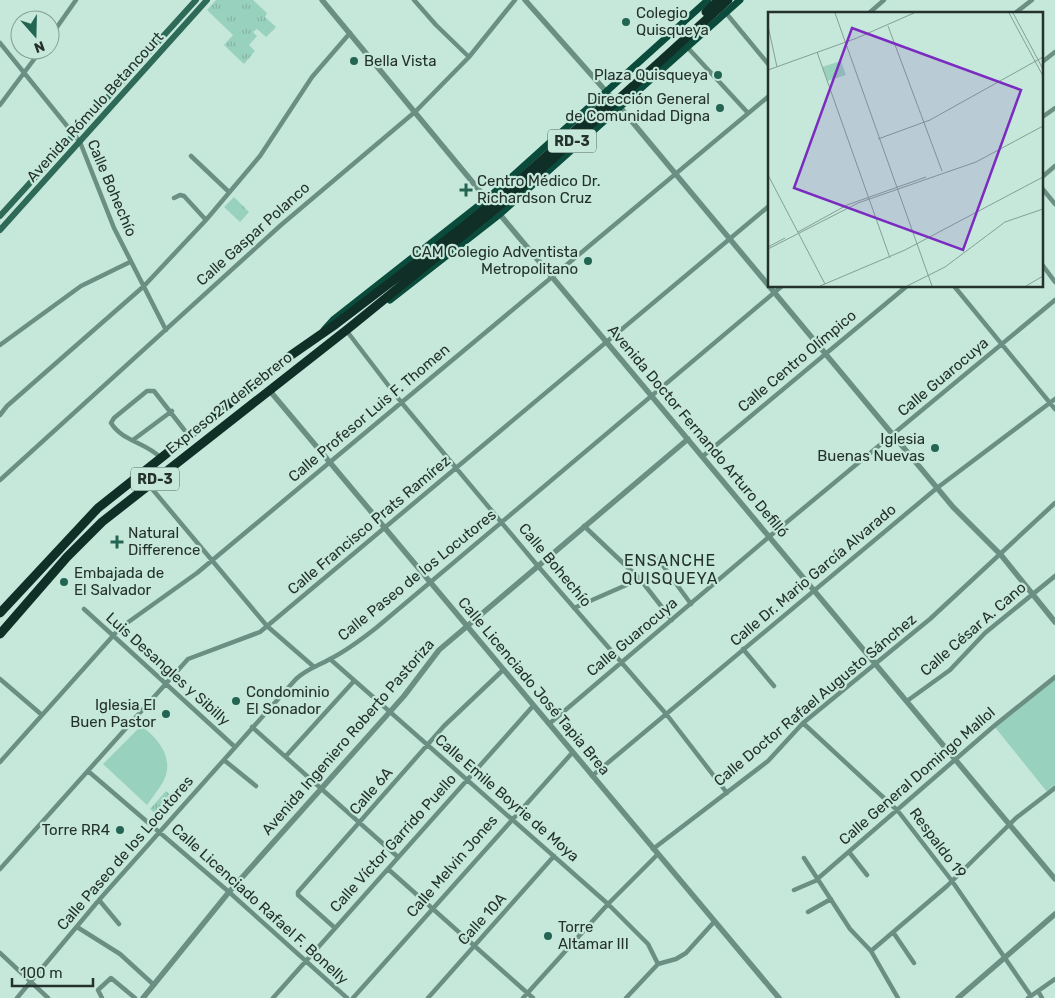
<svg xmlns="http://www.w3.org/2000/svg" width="1055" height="998" viewBox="0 0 1055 998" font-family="Rubik,sans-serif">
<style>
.grass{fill:url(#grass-tufts)}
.green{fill:#98d1bd}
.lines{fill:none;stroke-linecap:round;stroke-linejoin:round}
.minor{stroke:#6b9083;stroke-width:4.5}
.tertiary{stroke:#6b9083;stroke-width:5.5}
.secondary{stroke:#2f6958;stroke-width:6}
.primary{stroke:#0a4b3b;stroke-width:7}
.motorway{stroke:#102f26;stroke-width:9}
.poi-dot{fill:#246452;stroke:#c5e8db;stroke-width:2}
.labels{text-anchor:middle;stroke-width:4.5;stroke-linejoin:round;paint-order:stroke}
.shield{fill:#c5e8db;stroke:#546860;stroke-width:1}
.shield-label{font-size:14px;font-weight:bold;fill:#24312c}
.poi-label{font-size:15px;fill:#24312c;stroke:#c5e8db;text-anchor:start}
.street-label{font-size:15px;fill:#24312c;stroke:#c5e8db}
.neighbourhood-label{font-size:16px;letter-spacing:1px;fill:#24312c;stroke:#c5e8db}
.inset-road{fill:none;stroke:#859f95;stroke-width:1}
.view{fill:#7b2cbf;fill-opacity:0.15;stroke:#7b2cbf;stroke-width:2.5}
.inset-edge{fill:none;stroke:#24312c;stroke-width:2.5}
</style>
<defs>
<pattern id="grass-tufts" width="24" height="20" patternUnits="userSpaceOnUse" patternTransform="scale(1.25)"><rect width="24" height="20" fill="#98d1bd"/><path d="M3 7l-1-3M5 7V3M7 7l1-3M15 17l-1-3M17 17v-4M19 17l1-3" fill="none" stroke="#83b4a3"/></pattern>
</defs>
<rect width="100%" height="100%" fill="#c5e8db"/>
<!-- grass -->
<path class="grass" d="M216 0H253L267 13 265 17 276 27 266 37 257 29 253 32 257 36 249 45 255 51 244 64 224 45 233 35 207 10Z
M234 197 249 212 240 222 224 207Z
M166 791 177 801 161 819 150 809Z"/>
<!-- green -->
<path class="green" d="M1055 677V788L1048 793 994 726Z
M141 726C156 736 172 755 166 775 163 785 153 796 147 805L103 764Z"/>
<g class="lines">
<!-- minor -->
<path class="minor" d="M414 0 436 25 469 57
M726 13 769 65
M868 14 884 0
M1014 14 1032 0
M50 37 76 0
M0 43 80 142 114 228 166 330
M688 48 748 113
M1041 63 1055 52
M0 105 41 50
M1041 118 1055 108
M191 156 229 192
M1041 178 1055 166
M1041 187 1055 204
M174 198 180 195 184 196 206 220
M1041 263 1055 282
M954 286 1055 409
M346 330 401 402 537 565 667 715 727 793
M0 345 81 286 130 262
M0 415 7 406 144 286 206 220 260 156 312 77 350 33
M133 440 172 411
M703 456 907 286
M161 458C146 442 123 442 111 423L114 418 147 391H154L189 436
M0 480 281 225 416 111 469 57 515 0
M148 484 267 626 313 666
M584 526 640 579 672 620
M658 559 691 604
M574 608 640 579
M84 609 235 747
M743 649 774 686
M330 659 608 904 648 944 658 964
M0 679 42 715
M907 701 950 670 985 633 1055 576
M803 723 898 811 952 881 1031 996
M549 724 770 536 1055 300
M252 727 398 857
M286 756 354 681
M224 760 256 786
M0 762 120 628 197 573 769 96
M88 771 229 892 347 998
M592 776 937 488 1055 399
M653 849 768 761 803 723 930 619 1055 503
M849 852 867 875
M804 858 850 929 871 951 898 998
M0 869 188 659 260 632 769 206
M388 869 533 998
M794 890 815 881 994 726 1055 677
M99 900 119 924
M808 912 831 899
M77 927 120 954 154 985
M335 928 298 895V892L444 726 503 670
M893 932 914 963
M871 951 947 886 1016 818 1055 788
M0 953 48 998
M1038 991 1042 998
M17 998 99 900 296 679C307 669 318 666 330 659 346 651 362 639 376 628L782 286
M102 998 98 990 111 978 135 998
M273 998 533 706
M353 998 572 753
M428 998 554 856
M523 998 608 904 657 855
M626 998 658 964 676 959 686 953 714 922
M1028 998 1055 979"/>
<!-- tertiary -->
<path class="tertiary" d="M322 0 489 202
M525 0 619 106 769 286
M497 211 1055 879
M769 286 953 507 1001 555 1055 622
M270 391 779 998
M143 998 229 892 404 696 439 650 688 439
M958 998 1055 914"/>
<!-- secondary -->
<path class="secondary" d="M0 216 196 0
M0 230 207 0"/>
<!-- primary -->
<path class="primary" d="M390 300 500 214 740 0
M324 330 333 320 487 199 708 0"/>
<!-- motorway -->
<path class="motorway" d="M706 12 719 0
M0 613 98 508 287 358 336 324 463 227 505 193 606 103
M0 634 67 557 102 522 349 328 515 193 728 0"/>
</g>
<!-- markers -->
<g class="poi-dot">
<circle cx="626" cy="22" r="5"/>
<circle cx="354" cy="61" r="5"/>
<circle cx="718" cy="75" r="5"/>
<circle cx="720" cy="108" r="5"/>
<path d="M463.5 182.5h5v5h5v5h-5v5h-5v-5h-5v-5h5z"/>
<circle cx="588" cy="261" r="5"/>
<circle cx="935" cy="448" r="5"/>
<path d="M114.5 534.5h5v5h5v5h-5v5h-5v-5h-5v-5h5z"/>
<circle cx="64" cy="582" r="5"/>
<circle cx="236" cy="701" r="5"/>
<circle cx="166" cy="714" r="5"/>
<circle cx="120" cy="830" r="5"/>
<circle cx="548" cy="936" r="5"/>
</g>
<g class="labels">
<!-- shield labels -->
<g class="shield">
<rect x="548" y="129.5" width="48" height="23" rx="4"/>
<rect x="131" y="467.5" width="48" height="23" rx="4"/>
</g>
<g class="shield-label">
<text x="572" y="146">RD-3</text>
<text x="155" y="484">RD-3</text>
</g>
<!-- poi labels -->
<g class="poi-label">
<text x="636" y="18">Colegio<tspan x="636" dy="17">Quisqueya</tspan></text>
<text x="364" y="66">Bella Vista</text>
<text x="708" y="80" text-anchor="end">Plaza Quisqueya</text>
<text x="710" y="104" text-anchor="end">Dirección General<tspan x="710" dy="17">de Comunidad Digna</tspan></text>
<text x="477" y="186">Centro Médico Dr.<tspan x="477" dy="17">Richardson Cruz</tspan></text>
<text x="578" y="257" text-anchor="end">CAM Colegio Adventista<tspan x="578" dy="17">Metropolitano</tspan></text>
<text x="925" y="444" text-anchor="end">Iglesia<tspan x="925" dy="17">Buenas Nuevas</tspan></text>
<text x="128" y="538">Natural<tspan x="128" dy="17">Difference</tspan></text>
<text x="74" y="578">Embajada de<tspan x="74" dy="17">El Salvador</tspan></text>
<text x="246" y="697">Condominio<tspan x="246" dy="17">El Sonador</tspan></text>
<text x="156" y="710" text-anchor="end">Iglesia El<tspan x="156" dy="17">Buen Pastor</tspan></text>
<text x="110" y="835" text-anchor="end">Torre RR4</text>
<text x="558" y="932">Torre<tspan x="558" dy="17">Altamar III</tspan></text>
</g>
<!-- street labels -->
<g class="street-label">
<text transform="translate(95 107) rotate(-48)" y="5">Avenida Rómulo Betancourt</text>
<text transform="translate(112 188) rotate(67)" y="5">Calle Bohechío</text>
<text transform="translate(253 234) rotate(-42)" y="5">Calle Gaspar Polanco</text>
<text transform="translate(797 361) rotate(-40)" y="5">Calle Centro Olímpico</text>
<text transform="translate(943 377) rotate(-40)" y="5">Calle Guarocuya</text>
<text transform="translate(229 403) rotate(-38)" y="5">Expreso 27 de Febrero</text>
<text transform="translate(369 413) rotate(-40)" y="5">Calle Profesor Luis F. Thomen</text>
<text transform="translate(698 431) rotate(50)" y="5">Avenida Doctor Fernando Arturo Defilló</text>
<text transform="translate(369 525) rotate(-40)" y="5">Calle Francisco Prats Ramírez</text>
<text transform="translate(555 565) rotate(50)" y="5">Calle Bohechío</text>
<text transform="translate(417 575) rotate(-39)" y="5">Calle Paseo de los Locutores</text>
<text transform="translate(813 575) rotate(-40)" y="5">Calle Dr. Mario García Alvarado</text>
<text transform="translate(973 629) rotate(-41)" y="5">Calle César A. Cano</text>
<text transform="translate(632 637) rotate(-40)" y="5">Calle Guarocuya</text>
<text transform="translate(168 669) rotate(42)" y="5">Luis Desangles y Sibilly</text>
<text transform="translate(534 686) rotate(50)" y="5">Calle Licenciado José Tapia Brea</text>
<text transform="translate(815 700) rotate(-40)" y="5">Calle Doctor Rafael Augusto Sánchez</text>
<text transform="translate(348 737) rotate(-49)" y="5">Avenida Ingeniero Roberto Pastoriza</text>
<text transform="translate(917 776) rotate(-41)" y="5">Calle General Domingo Mallol</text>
<text transform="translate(371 791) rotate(-49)" y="5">Calle 6A</text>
<text transform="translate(507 798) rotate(41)" y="5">Calle Emile Boyrie de Moya</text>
<text transform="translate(393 843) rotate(-48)" y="5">Calle Víctor Garrido Puello</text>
<text transform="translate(938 843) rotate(53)" y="5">Respaldo 19</text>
<text transform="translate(125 853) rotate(-49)" y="5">Calle Paseo de los Locutores</text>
<text transform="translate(452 866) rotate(-49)" y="5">Calle Melvin Jones</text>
<text transform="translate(260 904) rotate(42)" y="5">Calle Licenciado Rafael F. Bonelly</text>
<text transform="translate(482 919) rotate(-48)" y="5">Calle 10A</text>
</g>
<!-- neighbourhood labels -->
<g class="neighbourhood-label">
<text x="670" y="566">ENSANCHE<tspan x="670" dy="18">QUISQUEYA</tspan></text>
</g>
</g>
<!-- overview -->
<g transform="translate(768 12)">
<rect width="275" height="275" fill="#c5e8db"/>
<path d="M73 49 78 63 59 69 54 55Z" fill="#98d1bd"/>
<path class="inset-road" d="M67 1 164 274M241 1 275 64M245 1 275 57M0 14 9 55M120 14 174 159M49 40 122 246M0 58 89 26 146 1M110 127 162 108 275 45M0 163 57 272M30 220 79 193 158 165M0 235 17 226M0 237 90 191 208 150 275 114M52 274 137 238 275 165M139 274 177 255 237 210 275 197M258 274 275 264"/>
<path class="view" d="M84 16 253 78 195 238 26 176Z"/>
<rect width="275" height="275" class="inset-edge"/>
</g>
<!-- north arrow -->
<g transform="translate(35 35) rotate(160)"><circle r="24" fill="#c5e8db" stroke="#859f95"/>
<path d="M0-4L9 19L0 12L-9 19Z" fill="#246452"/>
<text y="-8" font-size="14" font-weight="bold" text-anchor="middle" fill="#24312c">N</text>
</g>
<!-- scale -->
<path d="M12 978v8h81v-8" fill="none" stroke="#24312c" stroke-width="2.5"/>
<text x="20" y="978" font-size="15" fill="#24312c" stroke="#c5e8db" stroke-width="4" paint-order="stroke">100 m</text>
</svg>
